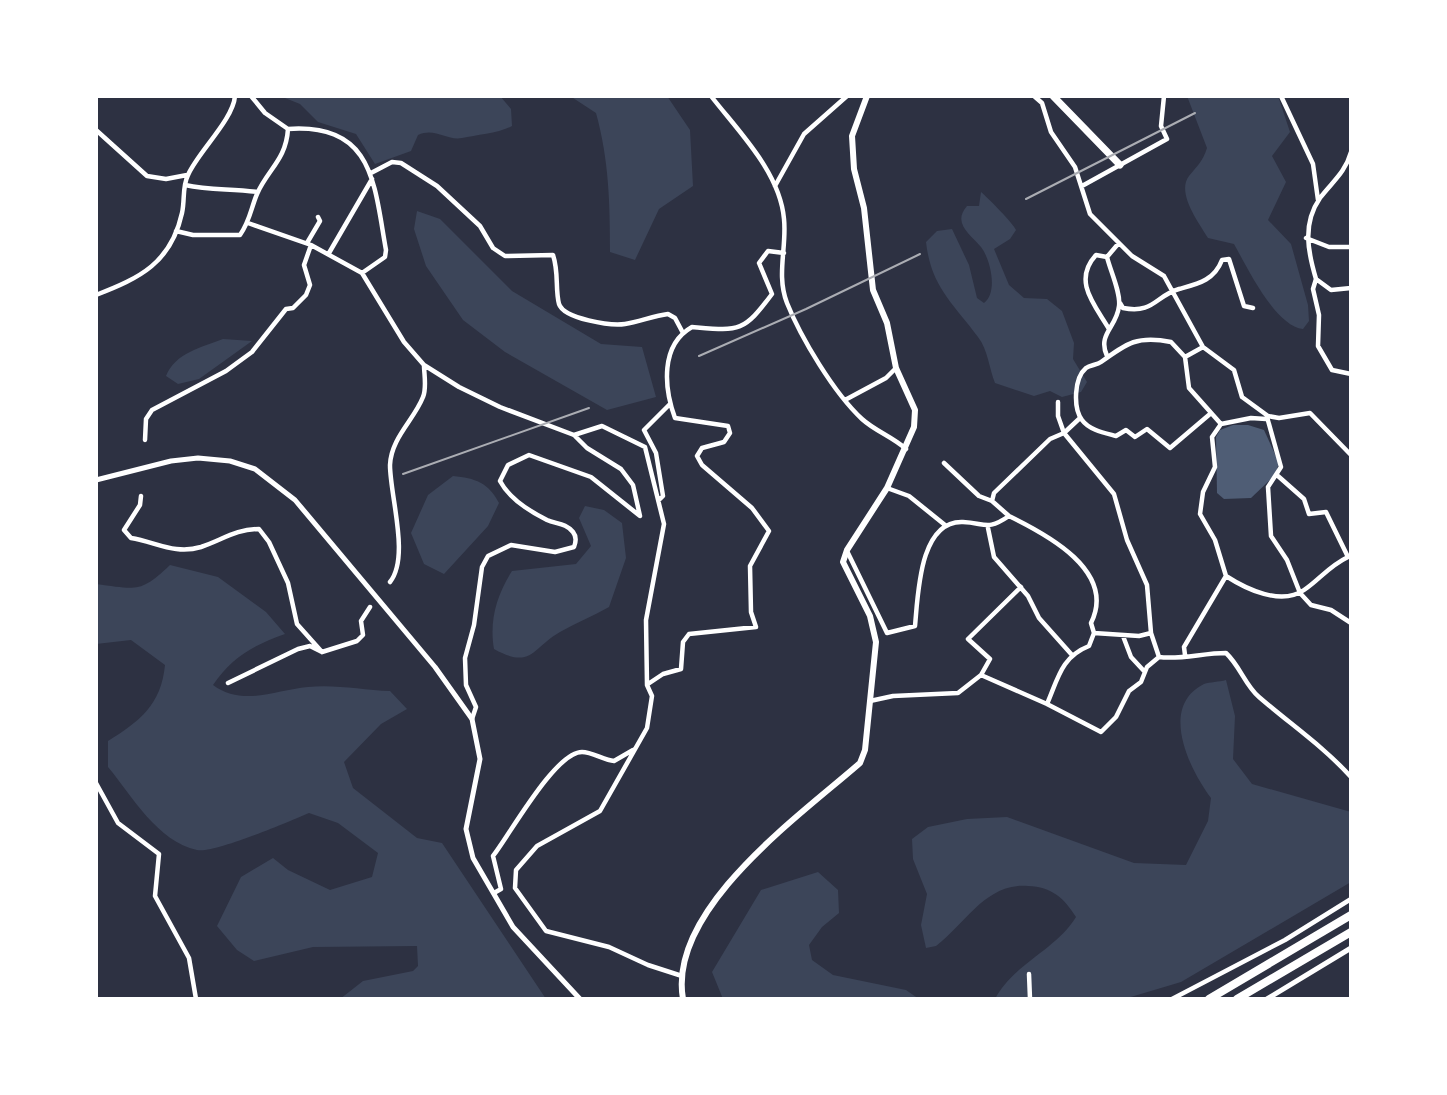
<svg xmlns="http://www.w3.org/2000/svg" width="1447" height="1095" viewBox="0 0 1447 1095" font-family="Literata,serif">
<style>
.green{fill:#3c4559}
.water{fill:#4f5d75}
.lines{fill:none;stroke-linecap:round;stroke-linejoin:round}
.minor{stroke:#fff;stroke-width:4.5}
.tertiary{stroke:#fff;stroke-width:5}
.secondary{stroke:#fff;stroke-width:6}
.primary{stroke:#fff;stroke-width:7}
.motorway{stroke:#fff;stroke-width:8}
.rail{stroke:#abadb3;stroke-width:2}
</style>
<rect width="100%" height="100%" fill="#2d3142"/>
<!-- green -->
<path class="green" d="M280 96H500L511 109 512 126C500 133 476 135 462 138 447 141 435 127 418 135L411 151 375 164 356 134 318 122 300 104Z
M570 96H667L690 130 693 186 659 209 635 260 610 252C610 204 609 160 596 113Z
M1187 96H1278L1290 132 1272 156 1286 182 1268 220 1291 244 1308 305 1309 321 1303 329C1275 326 1247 267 1234 244L1208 238C1199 223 1176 193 1189 176 1197 166 1203 161 1207 148Z
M981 192C988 198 1013 223 1016 230L1010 239 994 249 1009 285 1024 298 1047 299 1062 311 1074 343 1073 359 1087 382 1081 392 1062 397 1050 391 1034 396 995 383C989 368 988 350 978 337 953 303 931 287 926 242L937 231 952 229 969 265 977 298 984 303C998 293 991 260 981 247 970 234 952 223 967 206H979Z
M417 211 440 219 512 291 601 344 642 347 656 397 607 410 505 352 463 320 426 266 414 229Z
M223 339 252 341 199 379 178 384 166 376C175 353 202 347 223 339Z
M453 476C475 478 489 483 499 503L488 526 444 574 424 564 411 533 428 495Z
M585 506 604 510 622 523 626 558 609 607C593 616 576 623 560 632 532 648 532 670 494 649 489 620 497 595 512 571L576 564 591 546 579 518Z
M170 565 218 577 266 612 285 634C254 645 232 657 213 685 243 707 275 690 308 687 334 684 363 690 390 691L407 709 381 724 344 762 353 788 417 838 442 843 546 999H340L363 981 413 971 418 966 417 946 313 947 254 961 237 950 217 926 241 877 273 858 288 870 330 890 372 877 378 853 338 823 309 813C290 821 214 854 197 850 158 842 132 796 108 767V741C140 721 161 705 165 665L131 640 96 644V584C136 589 140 594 170 565Z
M1226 680 1235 716 1233 759 1252 784 1351 812V882L1181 982 1124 999H995C1013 964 1056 950 1076 917 1064 898 1052 887 1028 886 986 883 967 922 936 946L926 948 921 925 927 894 913 859 912 839 928 827 967 819 1007 817 1134 863 1186 865 1208 821 1211 798C1190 770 1158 707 1204 684 1210 682 1219 682 1226 680Z
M818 872 838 890 839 913 822 927 809 945 812 960 833 975 906 990 919 999H723L712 972 761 890Z"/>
<!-- water -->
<path class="water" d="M1233 425H1248L1264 430 1279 463 1275 475 1251 498 1224 499 1217 493 1216 437 1220 430Z"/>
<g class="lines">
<!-- minor -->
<path class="minor" d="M251 96 265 113 288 129C374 123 374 184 386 250L385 257 362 273
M711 96C738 131 780 172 784 219 787 247 776 275 787 303 801 338 834 393 862 419 875 431 893 437 906 449
M1034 96 1042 103 1051 132 1075 167 1090 214 1132 256 1164 276 1203 347 1234 370 1242 397 1268 416 1279 418 1310 413 1351 455
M1281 96 1313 164 1318 200
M96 130 147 176 166 179 187 175
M1351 152C1345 173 1333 181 1320 198 1302 224 1308 252 1316 279L1331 290 1351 288
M371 173 392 162 401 163 437 186 480 226 493 248 505 256 553 255C559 273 555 288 559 304 564 319 611 326 625 324 639 322 653 316 668 314L675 318 683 333
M185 185C211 191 231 188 257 192
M775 186 804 134 847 96
M1082 186 1167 139 1161 126 1164 96
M248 223 311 245 362 273 404 342 424 365 459 387 500 407 574 435 587 448 621 469 633 485 640 516 591 477 529 455 508 465 500 481C509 498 529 511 547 520 556 524 566 523 573 532 577 537 576 542 574 547L555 552 511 545 488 556 482 567 474 625 465 658 466 685 476 707 472 719
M176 231 193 235H240C250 221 251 208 257 194 268 169 286 160 288 129
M1306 238 1329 247H1351
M307 243 320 221 318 217
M329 253 372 179
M1107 257 1096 255C1072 281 1095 305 1109 329
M1316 279 1313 289 1319 315 1318 346 1332 370 1351 374
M96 295C140 278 171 263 182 213 185 200 182 187 188 175 198 152 233 120 235 96
M1120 303 1123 308C1154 314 1155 296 1179 289 1197 284 1214 281 1222 260L1229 259 1244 306 1253 308
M1107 356C1097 334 1117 327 1119 306 1121 293 1110 270 1107 257L1118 244
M1185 357 1203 347
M845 400 886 378 896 368
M1058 402V416L1064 433 1114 494 1127 540 1147 585 1151 633 1159 657
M1210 414 1170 448 1147 429 1135 437 1126 430 1116 436C1105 433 1089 430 1082 420 1073 408 1074 378 1086 368 1090 365 1097 365 1101 362 1127 343 1138 335 1171 342L1185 357 1189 388 1221 424
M1267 417 1281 467 1268 487 1271 536 1287 560 1300 593 1311 605 1331 610 1351 623
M574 435 602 426 645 447 664 524 646 620 647 685 652 696 647 728 600 811 537 846 516 870 515 888 546 931 609 947 648 965 682 976
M145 440 146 419 152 410 226 371 252 352 286 309 293 308 306 295 310 285 304 265 311 245
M944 463 979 496 992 501
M887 488 909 496 945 525
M141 496 140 505 124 530 131 538C156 542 175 555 201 547 222 540 236 529 259 529L269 542 288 583 297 624 322 652
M660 499 663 496 656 453 644 430 670 404
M1009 516C1046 534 1117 571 1091 623L1094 633
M988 528 994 557 1028 596 1039 618 1072 655
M847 551 887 633 915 626C918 596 919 520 963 522 986 523 987 531 1009 516L992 501 994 493 1050 439 1064 433 1080 418
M1226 576C1246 589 1281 606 1304 590 1319 580 1329 566 1348 557L1326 512 1309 514 1304 499 1278 476
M390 582C410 557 390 496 390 465 391 438 414 420 423 397 427 388 424 374 424 365
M1123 636 1131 657 1144 671
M1185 655 1184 647 1226 576 1215 540 1200 514 1203 492 1215 467 1212 437 1221 424 1251 418 1266 419
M981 675 990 659 968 639 1021 587
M228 683 298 649 310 646 322 652 357 641 363 635 361 621 370 607
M648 684 663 674 681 669 683 642 689 634 756 627 751 612 750 566 769 531 752 508 702 465 697 456 702 448 724 442 730 433 728 426 675 418C664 388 660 345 692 327 739 331 743 333 772 294L759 263 768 251 784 253
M870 701 893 696 958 693 981 675 1047 704 1101 732 1116 717 1129 691 1141 682 1147 667 1159 657C1180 660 1203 653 1226 653 1240 666 1245 685 1259 697 1290 724 1323 746 1351 777
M1047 704C1058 679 1061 657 1089 646L1094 633 1139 636 1151 633
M96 783 118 823 159 854 155 896 189 958 196 999
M494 893 501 889 493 856C509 836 555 752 582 752 592 752 604 760 614 761L633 750
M1029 974 1030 999
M1172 999 1285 940 1351 899"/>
<!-- tertiary -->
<path class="tertiary" d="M96 480 171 461 198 458 230 461 255 469 295 500 435 667 472 719 480 759 466 829 473 858 513 927 580 999
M1267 999 1351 948"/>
<!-- secondary -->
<path class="secondary" d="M683 999C667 909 802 814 860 763L865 750 876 642 870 616 843 562 847 550 887 488 914 427 915 410 896 368 887 323 873 290 864 208 854 169 852 136 867 96"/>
<!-- primary -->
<path class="primary" d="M1053 96 1120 165"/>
<!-- motorway -->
<path class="motorway" d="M1209 999 1351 915
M1237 999 1351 932"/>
<!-- rail -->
<path class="rail" d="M1026 199 1195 113
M699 356 806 309 920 254
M403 474 589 408"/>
</g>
<!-- border -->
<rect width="1447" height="1095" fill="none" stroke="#ffffff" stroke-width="196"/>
</svg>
